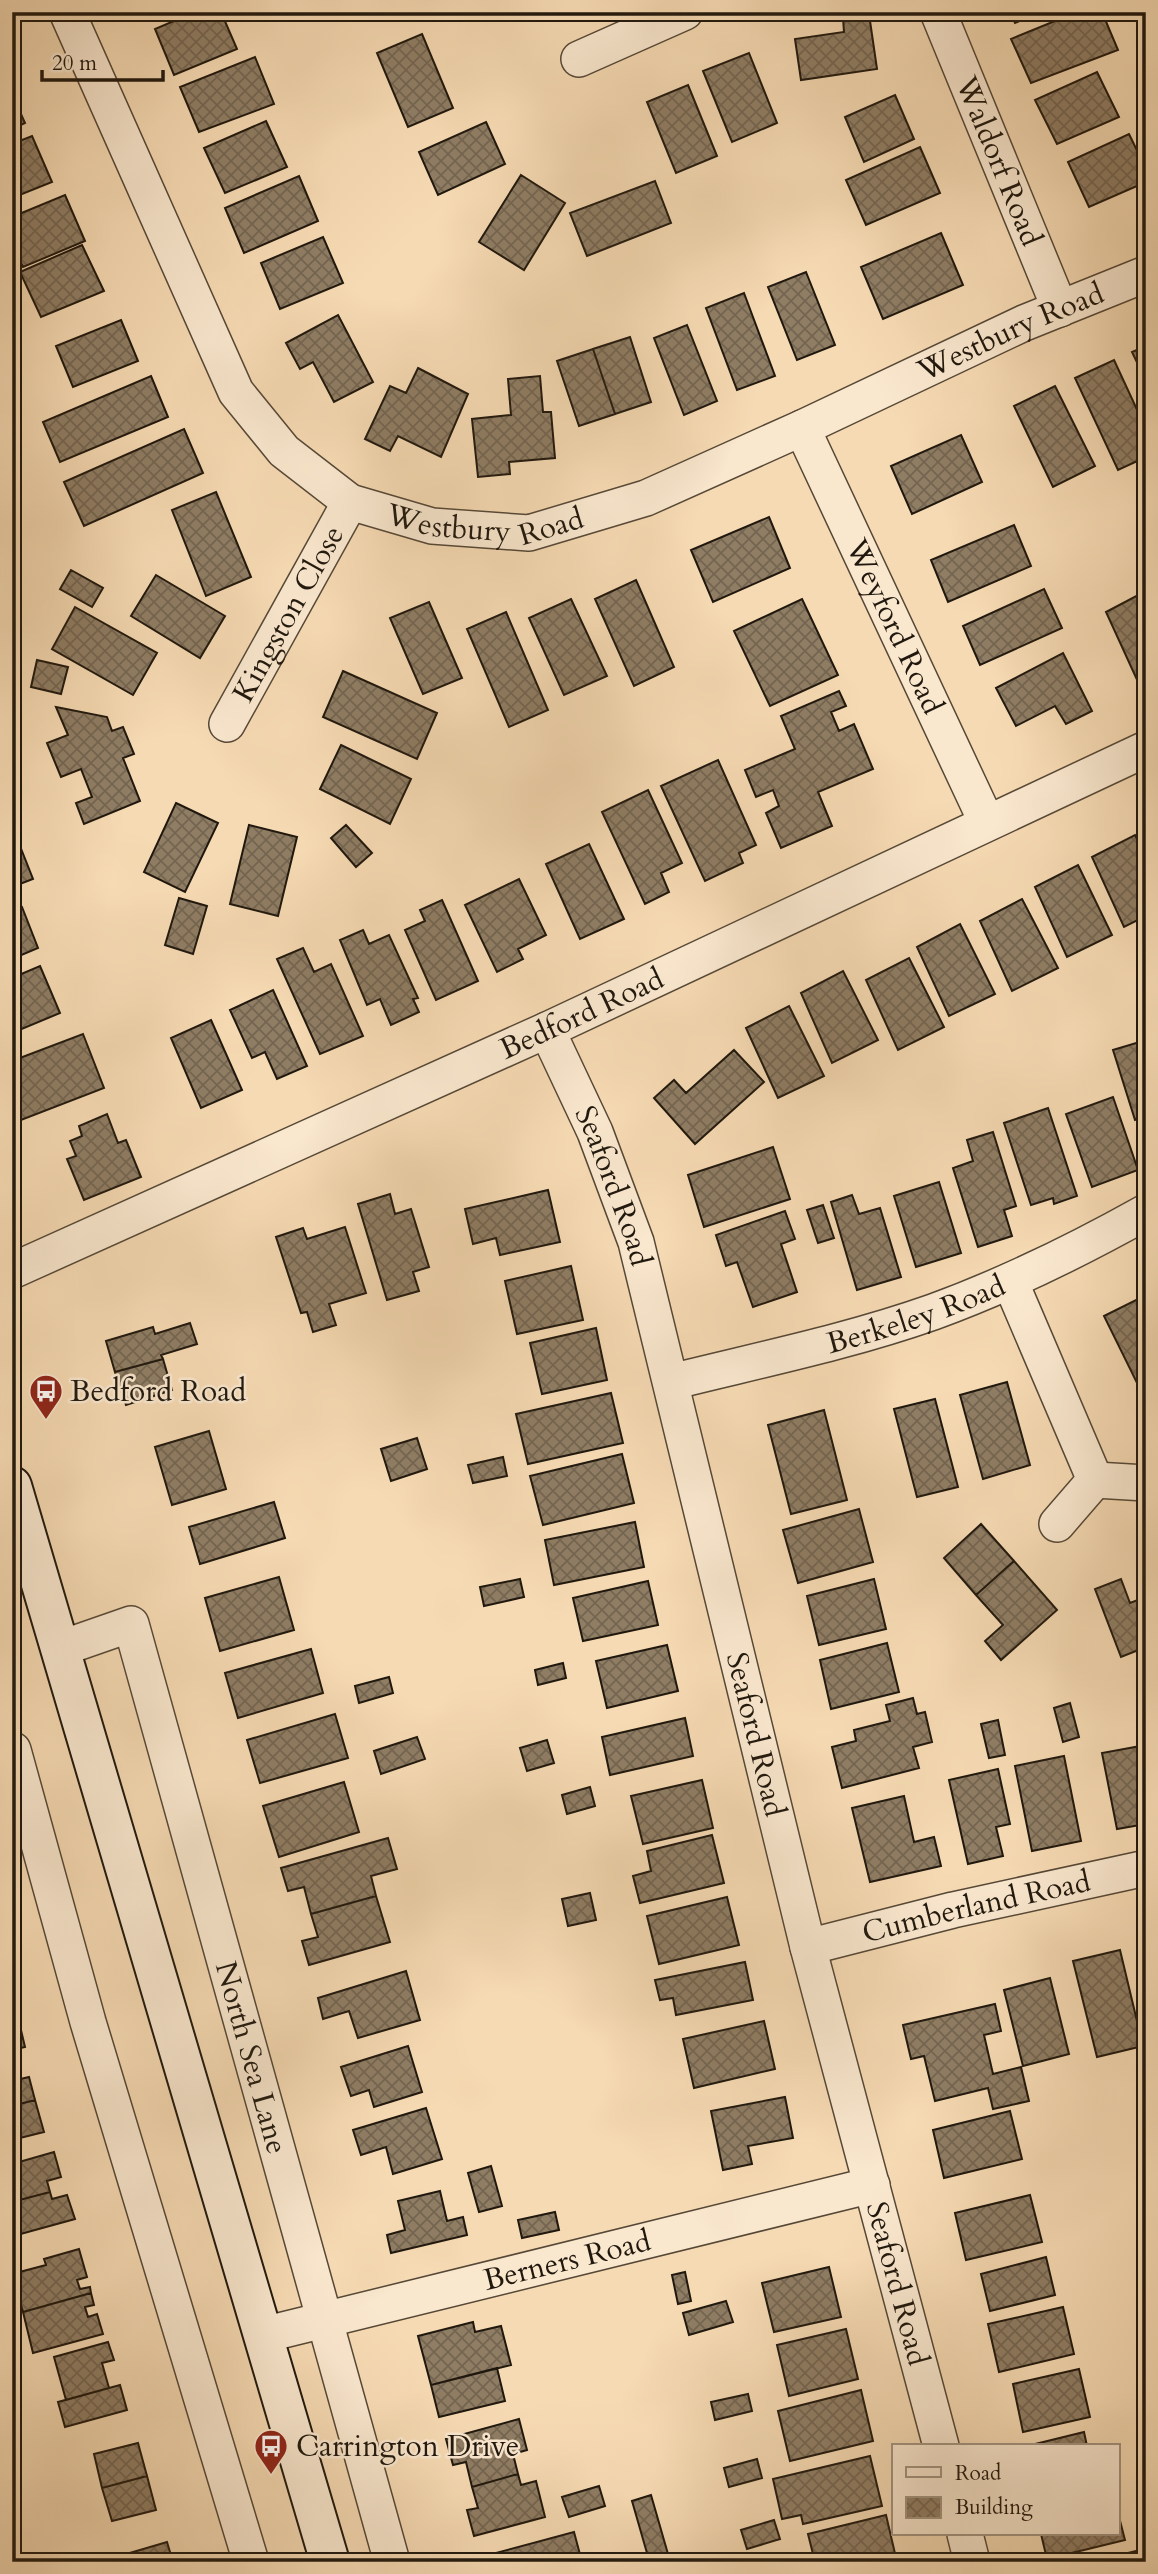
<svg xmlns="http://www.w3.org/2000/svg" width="1158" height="2574" viewBox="0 0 1158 2574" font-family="Cardo,serif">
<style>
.building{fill:url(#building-cross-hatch);stroke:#20180e;stroke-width:2}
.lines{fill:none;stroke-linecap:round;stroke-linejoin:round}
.street-casing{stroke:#564837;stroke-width:38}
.secondary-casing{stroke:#20180e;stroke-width:42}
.street{stroke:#f9e7ce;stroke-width:35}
.secondary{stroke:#f9e7ce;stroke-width:38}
.labels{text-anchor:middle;stroke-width:5;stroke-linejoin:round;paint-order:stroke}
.street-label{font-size:30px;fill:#20180e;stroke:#f9e7ce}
.poi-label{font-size:30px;fill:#20180e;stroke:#f9e7ce;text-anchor:start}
</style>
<defs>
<pattern id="building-cross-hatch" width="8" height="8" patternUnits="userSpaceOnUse" patternTransform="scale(1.75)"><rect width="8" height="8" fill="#8f7d64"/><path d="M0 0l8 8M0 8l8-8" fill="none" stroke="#746551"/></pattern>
</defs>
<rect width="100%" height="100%" fill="#f6dab3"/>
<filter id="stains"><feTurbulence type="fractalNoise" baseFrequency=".00286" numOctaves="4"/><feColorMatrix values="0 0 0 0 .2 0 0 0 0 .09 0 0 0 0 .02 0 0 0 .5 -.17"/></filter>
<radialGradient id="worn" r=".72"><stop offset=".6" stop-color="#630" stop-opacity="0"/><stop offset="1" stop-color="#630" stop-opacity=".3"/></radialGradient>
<!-- building -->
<path class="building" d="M195 12H221L237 49 174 75 155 29Z
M1010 12H1039L1015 23Z
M1077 12H1102L1118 50 1031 83 1011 39Z
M869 14 877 69 801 80 795 39 844 32 843 18Z
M422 34 453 108 408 127 377 53Z
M749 53 777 123 732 142 703 71Z
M255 57 274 104 199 132 180 87Z
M1097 72 1119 117 1057 144 1035 100Z
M688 85 717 156 676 173 647 102Z
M12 94 25 123 12 129Z
M895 95 914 139 864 162 845 117Z
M266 121 287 167 225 193 204 148Z
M486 122 505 164 438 195 419 152Z
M1129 134 1146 169V182L1089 207 1068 162Z
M32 136 52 182 12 198V144Z
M920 147 940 193 866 225 846 180Z
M521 175 565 203 524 270 479 242Z
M299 176 318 221 244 253 225 208Z
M655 181 671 223 587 256 570 213Z
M65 195 85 241 23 267 12 244V217Z
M941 233 963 285 883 319 861 267Z
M323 237 343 283 280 309 261 263Z
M82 245 104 291 41 317 20 272Z
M806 272 835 345 797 360 768 287Z
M744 293 775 376 737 390 706 308Z
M338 315 373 382 334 402 313 362 300 369 286 343Z
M121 320 138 361 73 387 56 346Z
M687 325 717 401 684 415 654 338Z
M630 337 651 402 615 414 593 349Z
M1146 346V381L1132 352Z
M593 349 615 414 579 426 557 361Z
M1114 360 1146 429V457L1118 470 1075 378Z
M418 368 468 394 441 457 398 436 390 451 365 439 390 386 406 393Z
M151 376 168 417 60 462 43 422Z
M540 376 543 412H551L555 458 509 462 510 474 478 477 472 419 511 415 508 379Z
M1055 386 1095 466 1053 487 1014 406Z
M184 429 203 473 84 526 64 482Z
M961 435 982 482 912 514 891 466Z
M216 492 251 577 206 596 172 510Z
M769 517 790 568 713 602 691 550Z
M1014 525 1031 566 948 602 931 560Z
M71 570 103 588 92 607 60 589Z
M156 575 225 616 200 658 131 616Z
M636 580 674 667 634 686 595 599Z
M1044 589 1062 628 980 665 963 626Z
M1146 591V678L1138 682 1106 612Z
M571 599 607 676 564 695 529 618Z
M802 599 838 675 770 706 734 631Z
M429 602 462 678 423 694 390 618Z
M75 607 157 653 133 695 52 649Z
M506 612 548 710 509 727 467 629Z
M1063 653 1092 711 1066 724 1055 706 1016 726 996 688Z
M37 660 68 667 61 694 31 687Z
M343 671 437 713 417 759 323 717Z
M839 691 846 706 831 712 839 731 854 724 873 769 818 792 832 826 781 848 766 813 779 806 773 790 756 797 745 770 795 749 781 716Z
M56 707 107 717 112 731 123 727 134 754 123 758 140 801 84 824 76 803 92 797 81 769 61 777 47 743 68 735Z
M341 745 411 779 390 824 320 789Z
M718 760 756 845 739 853 743 863 705 881 661 786Z
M648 790 682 863 661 873 669 892 645 904 602 812Z
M176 803 218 823 185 892 144 872Z
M249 825 297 837 278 916 230 904Z
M346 825 372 853 356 867 331 838Z
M1135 835 1146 856V916L1124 927 1092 857Z
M18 841 33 879 12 887V843Z
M589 844 624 919 580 939 546 864Z
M1078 865 1112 935 1067 957 1035 887Z
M519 879 546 935 518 949 523 959 497 972 465 905Z
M179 898 207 906 193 954 165 945Z
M1022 899 1058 968 1012 991 980 921Z
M442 900 478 981 436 1000 405 930 425 921 420 910Z
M22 907 38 948 12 959V911Z
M960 924 995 994 949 1016 917 947Z
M363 930 369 944 389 935 418 998 413 999 419 1012 391 1025 380 999 367 1005 340 940Z
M303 948 314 972 331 964 363 1036 320 1054 277 959Z
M909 958 944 1027 898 1050 866 980Z
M40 966 60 1013 12 1033V978Z
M843 971 878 1040 832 1063 801 993Z
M273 990 307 1066 277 1079 265 1052 252 1058 230 1010Z
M789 1006 824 1076 778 1098 746 1028Z
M211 1020 242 1090 201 1108 171 1038Z
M83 1034 104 1088 21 1120 12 1098V1061Z
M1146 1040V1116L1135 1120 1113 1050Z
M734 1050 764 1082 695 1144 654 1098 674 1080 686 1093Z
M1113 1097 1138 1170 1092 1187 1066 1114Z
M1048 1108 1077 1196 1054 1204 1053 1198 1031 1205 1004 1123Z
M107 1114 118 1143 126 1140 141 1177 84 1200 67 1159 76 1156 70 1141 82 1136 79 1126Z
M993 1132 1016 1206 1004 1210 1012 1236 978 1247 953 1168 973 1161 967 1140Z
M773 1147 790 1199 704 1227 688 1175Z
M939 1182 961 1253 916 1267 894 1196Z
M548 1190 560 1242 500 1255 496 1238 473 1244 465 1209Z
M390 1194 395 1214 411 1209 429 1267 413 1272 419 1291 387 1300 358 1204Z
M852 1195 859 1214 880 1208 901 1277 857 1290 831 1202Z
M823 1205 834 1238 818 1243 807 1210Z
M785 1211 795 1239 781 1244 797 1292 753 1307 737 1262 726 1266 716 1235Z
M345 1227 366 1293 329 1304 336 1325 313 1332 307 1312 301 1313 276 1237 303 1228 307 1239Z
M571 1266 583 1320 517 1334 505 1281Z
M1146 1295V1381L1138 1385 1104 1316Z
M190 1323 197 1344 161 1355 163 1359 115 1372 106 1341 153 1327 155 1334Z
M596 1328 607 1380 542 1394 530 1343Z
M163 1359 172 1390 126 1405 115 1372Z
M1007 1382 1030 1465 983 1479 960 1395Z
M611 1393 623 1443 528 1464 516 1414Z
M935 1399 958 1487 917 1497 894 1409Z
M824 1410 847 1500 791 1514 768 1425Z
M209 1431 226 1489 172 1505 155 1447Z
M417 1438 427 1469 391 1481 381 1449Z
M622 1454 634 1503 543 1525 530 1476Z
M503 1457 507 1476 473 1483 468 1465Z
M274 1502 285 1538 200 1564 189 1527Z
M859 1509 873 1562 798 1583 783 1530Z
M635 1522 644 1567 554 1585 545 1540Z
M981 1524 1014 1561 976 1595 944 1558Z
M1014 1561 1057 1610 1001 1660 985 1641 1003 1625 976 1595Z
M279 1577 294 1630 220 1651 205 1598Z
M520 1579 524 1597 484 1606 480 1587Z
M874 1579 886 1629 819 1645 807 1596Z
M1121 1579 1130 1603 1146 1597V1647L1121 1657 1095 1589Z
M648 1581 658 1625 583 1641 573 1598Z
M887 1643 899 1692 831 1709 820 1660Z
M667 1645 678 1691 607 1708 596 1661Z
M311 1649 323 1693 238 1718 225 1673Z
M563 1663 566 1678 538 1685 535 1670Z
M389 1677 393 1693 359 1703 355 1686Z
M913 1698 917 1714 925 1712 932 1742 913 1747 919 1768 842 1788 832 1747 856 1741 854 1730 890 1721 886 1705Z
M1070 1703 1079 1737 1063 1742 1054 1708Z
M335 1714 348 1758 260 1783 247 1740Z
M685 1718 693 1756 610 1775 602 1737Z
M998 1720 1005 1755 989 1758 981 1724Z
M417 1737 425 1759 381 1774 374 1751Z
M547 1740 554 1763 527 1771 520 1748Z
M1146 1745V1824L1117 1829 1102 1753Z
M1064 1756 1081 1841 1032 1851 1015 1766Z
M998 1769 1010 1824 996 1827 1003 1856 968 1864 949 1780Z
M702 1780 713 1828 643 1844 631 1796Z
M344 1782 359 1832 279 1857 263 1806Z
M590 1787 595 1806 567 1814 562 1795Z
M904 1796 914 1842 934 1837 941 1866 870 1882 852 1808Z
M712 1835 724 1883 640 1903 633 1876 651 1871 647 1851Z
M388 1838 397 1869 371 1876 376 1896 311 1914 304 1887 288 1891 281 1868Z
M590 1893 596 1920 568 1926 562 1899Z
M376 1896 390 1942 309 1965 302 1941 318 1937 311 1914Z
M727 1897 739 1945 659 1964 647 1916Z
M1120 1950 1143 2046 1097 2057 1073 1961Z
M745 1962 753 2000 676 2015 673 1998 660 2000 655 1980Z
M406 1971 420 2020 358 2038 349 2011 323 2019 318 1998Z
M1050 1978 1069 2054 1023 2066 1004 1990Z
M995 2004 1001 2031 984 2035 993 2074 1021 2067 1029 2101 993 2109 988 2088 935 2101 924 2056 911 2059 903 2025Z
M16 2009 25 2047 12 2050V2010Z
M764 2021 775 2069 694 2088 683 2039Z
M408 2046 422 2092 374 2107 369 2090 351 2096 341 2067Z
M29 2077 35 2100 12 2106V2081Z
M785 2097 793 2138 748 2146 752 2164 723 2170 711 2111Z
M35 2100 44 2132 12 2140V2106Z
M426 2108 442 2159 393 2174 386 2147 361 2155 353 2130Z
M1010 2111 1022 2159 944 2178 933 2130Z
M54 2152 61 2177 47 2181 50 2192 12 2202V2164Z
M491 2166 502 2206 479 2212 468 2173Z
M440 2191 447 2221 463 2217 467 2235 391 2253 387 2235 405 2230 398 2201Z
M50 2192 52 2199 67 2195 75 2219 17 2235 12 2202Z
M1030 2195 1042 2242 966 2260 955 2213Z
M555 2212 559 2230 522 2238 518 2220Z
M79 2249 87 2277 77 2280 80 2289 90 2287 91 2293 23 2312 12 2274 46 2265 44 2259Z
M1046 2257 1055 2295 990 2311 981 2274Z
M829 2267 841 2317 774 2332 762 2283Z
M685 2272 691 2301 678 2304 672 2275Z
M91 2293 94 2305 85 2307 88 2317 97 2314 103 2334 33 2353 23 2312Z
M726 2301 733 2322 689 2335 683 2313Z
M1063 2307 1074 2354 999 2372 988 2324Z
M473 2322 475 2332 501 2326 511 2365 431 2385 418 2336Z
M846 2329 858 2379 789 2396 777 2345Z
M108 2342 114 2360 102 2363 109 2388 66 2400 54 2357Z
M497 2368 505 2401 439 2417 431 2385Z
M1079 2369 1090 2417 1023 2432 1013 2384Z
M120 2385 127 2410 65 2427 58 2402Z
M861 2390 873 2441 790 2461 778 2411Z
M748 2394 752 2411 715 2420 711 2402Z
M519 2419 527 2450 513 2454 518 2474 472 2487 466 2462 453 2465 446 2439Z
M1084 2432 1087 2446H1027Z
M138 2443 147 2476 102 2488 94 2454Z
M870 2456 882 2506 803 2524 801 2515 782 2519 773 2479Z
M757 2459 762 2478 729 2487 724 2468Z
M518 2474 521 2485 536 2481 545 2517 474 2536 467 2510 478 2508 472 2487Z
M147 2476 156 2510 112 2521 102 2488Z
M599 2486 605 2506 569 2517 562 2497Z
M651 2495 668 2554 649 2560 632 2501Z
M1118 2513 1125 2540 1047 2559 1041 2534H1118Z
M886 2515 897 2562H815L808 2534Z
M774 2520 780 2539 747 2549 741 2530Z
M574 2532 582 2562H487L485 2556Z
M167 2542 173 2562H125L123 2555Z
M1136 2551 1138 2562H1092Z"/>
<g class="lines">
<defs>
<g id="street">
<path id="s1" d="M67 12 236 392 284 451 350 502 432 526 529 533 646 498 802 428 1024 323 1146 274"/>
<path id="s2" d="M938 12 1060 309"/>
<path d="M579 59 685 12"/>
<path id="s3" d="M802 428 987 823"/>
<path id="s4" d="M227 724 350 502"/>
<path id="s5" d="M547 1030 595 1132 636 1242 808 1947 941 2446"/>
<path id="s6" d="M12 1271 547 1030 1146 749"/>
<path d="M1010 1281 1095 1480"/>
<path id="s7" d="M671 1382C759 1360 848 1342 933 1312 1007 1285 1078 1250 1146 1212"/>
<path d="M1095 1480 1146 1483"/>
<path d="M1057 1524 1095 1480"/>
<path id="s8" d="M62 1648 131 1624 392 2562"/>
<path d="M13 1750 88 2022 251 2562"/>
<path id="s9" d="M808 1947 953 1910 1146 1868"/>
<path id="s10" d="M263 2335 872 2185"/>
<path d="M965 2534 972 2562"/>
</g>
<path id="secondary" d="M12 1486 330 2562"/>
</defs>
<!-- street casing -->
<use href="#street" class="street-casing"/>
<!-- secondary casing -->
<use href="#secondary" class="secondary-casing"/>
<!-- street -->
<use href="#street" class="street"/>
<!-- secondary -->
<use href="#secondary" class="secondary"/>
</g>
<!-- icons -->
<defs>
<symbol id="bus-pin" viewBox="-11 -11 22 30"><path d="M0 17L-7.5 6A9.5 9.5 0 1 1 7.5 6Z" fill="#8f2418" stroke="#f9e7ce"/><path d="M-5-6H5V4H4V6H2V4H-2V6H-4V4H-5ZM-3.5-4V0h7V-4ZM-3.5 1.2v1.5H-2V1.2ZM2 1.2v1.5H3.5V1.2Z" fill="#fff"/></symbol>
</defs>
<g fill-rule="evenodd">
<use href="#bus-pin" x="27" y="1372" width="38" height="52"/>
<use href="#bus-pin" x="252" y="2427" width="38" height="52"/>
</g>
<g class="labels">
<!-- street labels -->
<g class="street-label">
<text dy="10" stroke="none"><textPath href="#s2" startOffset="161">Waldorf Road</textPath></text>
<text dy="10" stroke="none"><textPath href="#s1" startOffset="1281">Westbury Road</textPath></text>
<text dy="10" stroke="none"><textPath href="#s1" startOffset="714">Westbury Road</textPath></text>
<text dy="10" stroke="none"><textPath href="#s4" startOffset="126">Kingston Close</textPath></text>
<text dy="10" stroke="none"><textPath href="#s3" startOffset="219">Weyford Road</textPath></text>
<text dy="10" stroke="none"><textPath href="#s6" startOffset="625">Bedford Road</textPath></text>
<text dy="10" stroke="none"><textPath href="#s5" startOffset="170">Seaford Road</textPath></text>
<text dy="10" stroke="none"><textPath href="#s7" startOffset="254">Berkeley Road</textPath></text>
<text dy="10" stroke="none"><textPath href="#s5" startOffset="737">Seaford Road</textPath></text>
<text dy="10" stroke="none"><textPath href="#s9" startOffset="173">Cumberland Road</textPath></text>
<text dy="10" stroke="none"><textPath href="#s8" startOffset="523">North Sea Lane</textPath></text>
<text dy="10" stroke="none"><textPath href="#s10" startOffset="313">Berners Road</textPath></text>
<text dy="10" stroke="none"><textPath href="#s5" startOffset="1304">Seaford Road</textPath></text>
</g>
<!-- poi labels -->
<g class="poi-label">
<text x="70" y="1401">Bedford Road</text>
<text x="296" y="2456">Carrington Drive</text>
</g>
</g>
<!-- margin -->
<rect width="1158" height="2574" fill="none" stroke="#f6dab3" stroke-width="42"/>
<rect x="14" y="14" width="1130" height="2546" fill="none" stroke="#20180e" stroke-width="3.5"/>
<rect x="21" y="21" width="1116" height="2532" fill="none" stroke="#20180e" stroke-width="2"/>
<!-- legend -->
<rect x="892" y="2444" width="228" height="91" fill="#f9e7ce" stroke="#a29481" stroke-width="2"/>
<rect x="906" y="2467" width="35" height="10" fill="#f9e7ce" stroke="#a29481" stroke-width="2"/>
<text x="955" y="2480" font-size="21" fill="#20180e">Road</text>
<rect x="906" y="2497" width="35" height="21" fill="url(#building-cross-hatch)" stroke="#a29481" stroke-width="2"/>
<text x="955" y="2514" font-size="21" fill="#20180e">Building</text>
<!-- scale -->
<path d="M42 70v10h121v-10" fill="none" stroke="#20180e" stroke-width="3.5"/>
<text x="52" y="70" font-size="21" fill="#20180e" stroke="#f9e7ce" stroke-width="5" paint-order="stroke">20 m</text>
<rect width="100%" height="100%" filter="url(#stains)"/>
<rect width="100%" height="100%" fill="url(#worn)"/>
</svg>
